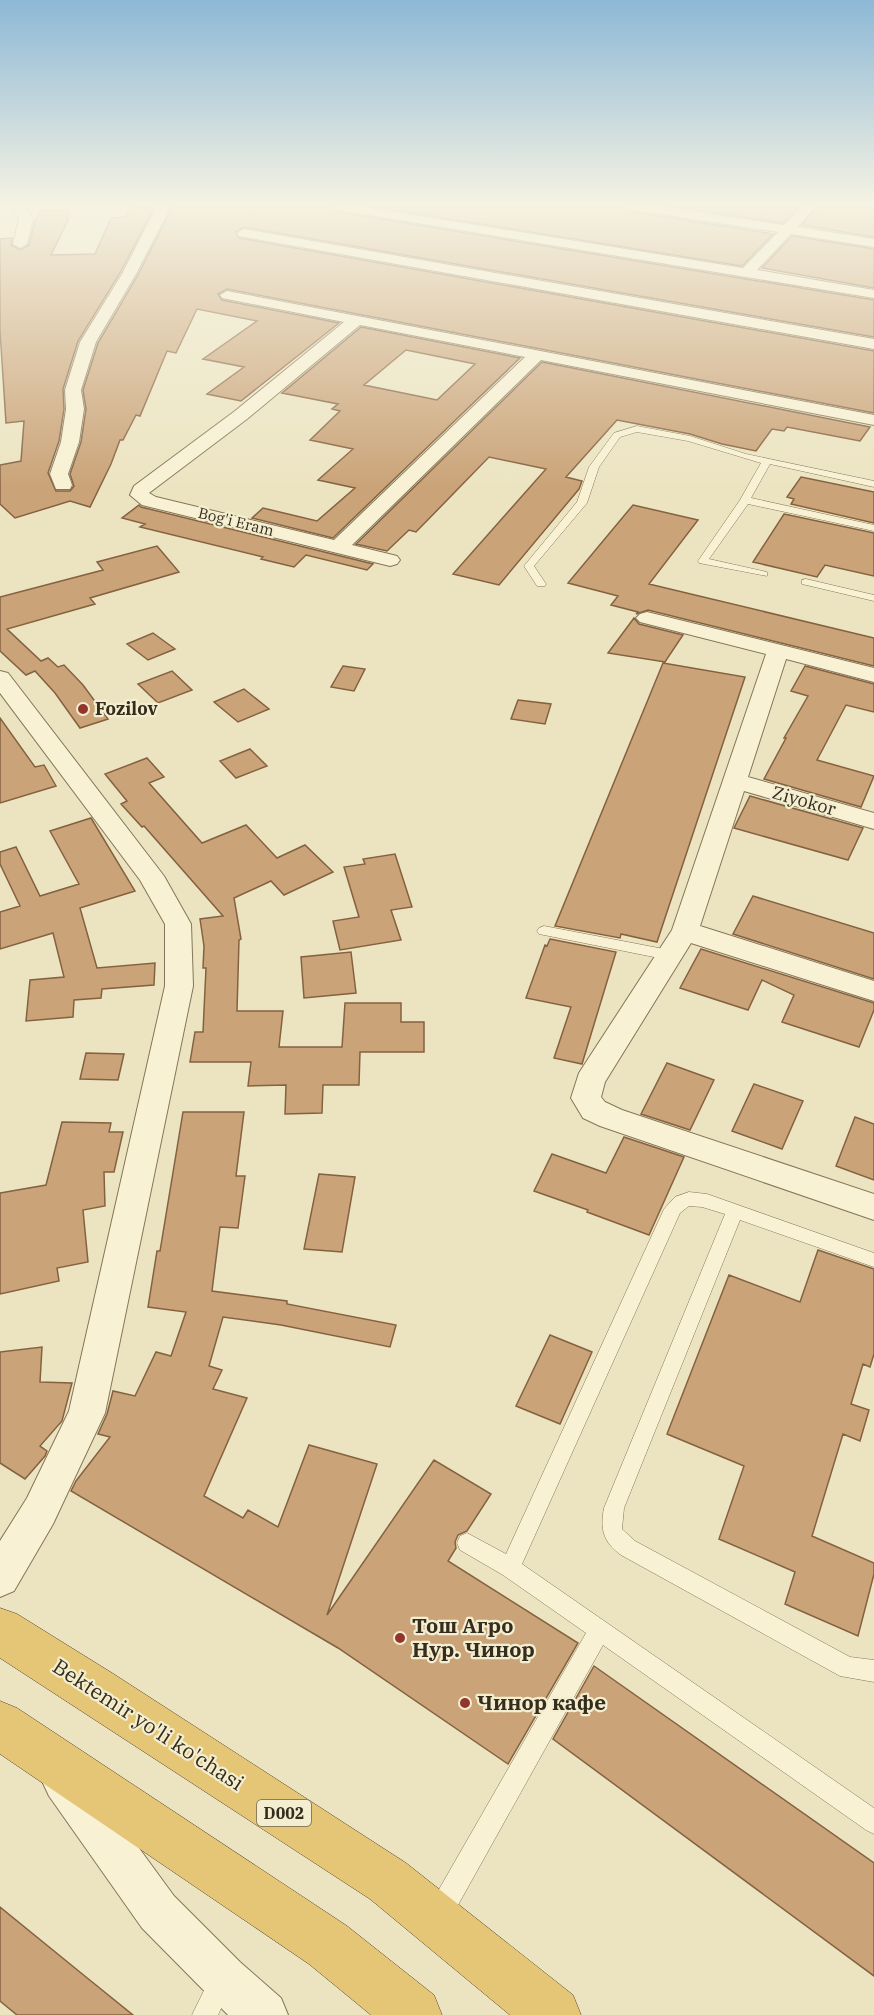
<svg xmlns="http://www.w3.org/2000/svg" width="874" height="2015" viewBox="0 0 874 2015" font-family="'IBM Plex Serif',serif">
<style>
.building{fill:#caa378;stroke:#846240;stroke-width:1.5;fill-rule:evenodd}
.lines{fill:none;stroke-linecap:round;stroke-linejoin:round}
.service-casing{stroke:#857559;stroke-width:1}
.minor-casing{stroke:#857559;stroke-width:2}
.trunk-casing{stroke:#53432e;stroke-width:1}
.service{fill:#f8f1d4;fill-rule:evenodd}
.minor{fill:#f8f1d4;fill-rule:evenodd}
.trunk{fill:#e4c676;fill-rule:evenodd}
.poi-dot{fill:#93352b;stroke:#f4eed0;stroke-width:2}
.labels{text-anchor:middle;stroke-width:4.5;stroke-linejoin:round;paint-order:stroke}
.far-street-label{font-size:15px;fill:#352c1d;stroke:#f4eed0}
.shield{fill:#f4eed0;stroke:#6e6653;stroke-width:1.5}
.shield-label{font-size:16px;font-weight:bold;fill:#352c1d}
.poi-label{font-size:18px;font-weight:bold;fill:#352c1d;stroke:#f4eed0;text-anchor:start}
.street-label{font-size:18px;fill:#352c1d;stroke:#f4eed0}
.near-poi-label{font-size:21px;font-weight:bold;fill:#352c1d;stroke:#f4eed0;text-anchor:start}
.near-street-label{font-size:21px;fill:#352c1d;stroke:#f4eed0}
</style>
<rect width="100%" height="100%" fill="#ece4c1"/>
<!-- building -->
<path class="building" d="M132 206H155L120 273 78 341 63 389 64 409 59 441 48 473 56 491H70L74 486 70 474 81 442 86 409 83 390 98 343 138 275 173 206H329L338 212 874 300V337L244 227 235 232 239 238 874 351V413L227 289 218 294 222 300 339 323 241 401 207 394 244 367 203 359 257 321 197 309 176 353 167 351 140 416 136 415 123 440H120L111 464 90 507 70 501 15 518 0 504V465L21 461 24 421 6 423 0 331V239L12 238 11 245 21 250 29 245 35 221 41 210H70L66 218H69L51 255 95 254 111 218 125 217Z
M370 206H624L633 212 773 234 742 266Z
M668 206H800L783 223Z
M818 206H874V237L802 225Z
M792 236 874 249V288L762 268Z
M361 327 520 358 333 538 252 518 263 508 317 521 355 488 318 480 353 449 310 440 340 411 332 409 338 404 282 393ZM406 350 475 364 437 400 364 385Z
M542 362 870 427 860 441 787 427 784 431 772 429 756 451 722 444 690 434 617 420 566 477 582 481 579 489 499 585 453 574 546 469 489 457 416 532 409 530 387 551 356 544Z
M801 477 874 492V523L791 504 794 499 787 497Z
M139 505 141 507 373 564 367 570 306 555 294 567 261 559 263 557 140 527 145 524 122 518Z
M633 505 698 520 649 584 874 638V666L648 610 636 614 638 612 611 605 618 596 568 583Z
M784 514 874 533V576L825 565 817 577 753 562Z
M157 546 179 572 90 598 95 604 7 629 41 661 48 658 58 667 64 665 83 685 108 719 80 728 55 693 35 671 26 675 0 651V597L103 570 97 562Z
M634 618 639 624 683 635 665 662 608 653Z
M153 633 175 649 148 660 127 644Z
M663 663 745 677 657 942 621 934 620 938 555 926Z
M343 666 365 669 354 691 331 687Z
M805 666 874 684V712L846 705 817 760 874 776 861 807 764 779 786 738H784L808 696 791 691Z
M172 671 192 690 158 703 138 684Z
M244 689 269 709 238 722 214 702Z
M518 700 551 704 545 724 511 719Z
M0 718 35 767 44 765 56 786 0 803Z
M250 749 267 766 236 778 220 761Z
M147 758 164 777 149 783 202 843 246 825 277 858 305 845 333 872 284 895 271 881 234 898 241 939 239 940 237 1011H283L279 1047H342L345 1003H401V1022H424V1052H360L359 1085H323L322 1113 285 1114 286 1085 248 1086 251 1062H190L195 1032H203L206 968H203L204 946 200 919 223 916 144 826 142 827 121 804 127 801 105 774Z
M750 796 863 828 848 860 734 828Z
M91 818 135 891 80 908 97 968 155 963 154 985 102 989 101 998 74 1000 73 1017 26 1021 30 980 64 977 53 933 0 949V912L20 906 0 864V852L16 847 40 896 79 884 50 831Z
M395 854 412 907 391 910 401 940 340 950 333 921 359 917 344 867 365 864 363 859Z
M753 896 874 933V979L733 934Z
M550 939 616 952 582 1064 554 1058 571 1007 526 998 545 945 547 946Z
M701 949 874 1003V1010L859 1047 782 1022 794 995 762 980 748 1010 680 988Z
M351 952 356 993 304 998 301 957Z
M86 1053 124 1054 118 1080 80 1079Z
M667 1063 714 1080 690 1130 641 1114Z
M754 1084 803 1101 782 1149 732 1131Z
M183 1112H244L236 1176H245L238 1228 220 1227 212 1291 287 1301V1304L396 1325 390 1347 281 1325 223 1317 209 1366 222 1370 213 1389 247 1398 204 1496 243 1518 248 1510 278 1527 309 1445 377 1464 327 1615 434 1460 491 1494 467 1531 458 1535 455 1542 456 1548 448 1561 578 1643 508 1764 338 1648 71 1491 76 1481 110 1437 98 1434 107 1414 113 1391 135 1396 156 1352 171 1356 186 1312 148 1307 157 1251H160Z
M855 1117 874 1124V1180L836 1166Z
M62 1122 111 1123 109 1132H123L114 1172H104L105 1206 83 1210 88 1262 57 1268 59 1281 0 1294V1193L46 1185Z
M624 1137 684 1157 649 1235 587 1212 588 1210 534 1191 552 1154 606 1173Z
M319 1174 355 1177 342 1252 304 1249Z
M818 1250 874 1269V1354L870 1367 863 1364 851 1404 869 1410 860 1441 843 1434 812 1536 874 1563V1574L858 1636 785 1604 795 1572 719 1539 744 1466 667 1434 729 1275 800 1302Z
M550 1335 592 1352 560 1424 516 1406Z
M42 1347 40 1382 72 1383 62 1421 40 1446 47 1451 45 1456 25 1479 0 1463V1352Z
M594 1666 874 1863V1976L553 1739Z
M0 1907 86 1977 133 2015H17L0 2001Z"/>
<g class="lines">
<defs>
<path id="service" d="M637 426 690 436 746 454 874 481V487L770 464 751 498 874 525V531L748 504 709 559 767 572V576L699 563 698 561 740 500 761 463 688 441 637 432 620 437 599 467 587 503 534 566 546 584 545 586H537L524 566 577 502 589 467 614 433Z
M806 579 874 595V601L802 584V580Z
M544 926 669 950 676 955 669 960 539 934 537 931 539 928Z
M689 1192 707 1194 874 1253V1267L740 1220 624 1508 622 1529 635 1541 850 1657 874 1660V1682L840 1676 621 1555C603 1542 600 1529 604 1508L725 1214 702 1207 689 1206 680 1213 522 1564 874 1808V1834L866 1830 603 1645 448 1923 439 1926 430 1923 427 1914 430 1905 586 1633 503 1575 460 1550 457 1543 460 1536 467 1533 506 1554 664 1209 675 1197Z
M221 1971 230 1974 233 1983 218 2015H192L212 1974Z"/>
<path id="minor" d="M12 206H25L33 219 27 244 20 248 13 244 19 219Z
M157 206H171L136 274 96 342 81 390 84 409 79 442 68 474 72 485 70 489H56L50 474 61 442 66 409 65 390 80 342 122 274Z
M331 206H359L743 268 778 232 633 210 626 206H656L784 225 803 206H816L798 227 874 239V247L791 234 757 270 874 290V298L338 210Z
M244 229 874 339V349L239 236 237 233Z
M227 291 874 415V425L541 360 352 545 397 556 400 560 397 564 390 566 142 505 130 495 134 486 235 411 344 322 222 298 220 295ZM360 325 525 357 334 540 156 497 149 493 247 419Z
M647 612 874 668V682L786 659 748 777 874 813V829L744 791 700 926 874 981V1001L691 943 605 1082 601 1097 605 1102 622 1110 874 1194V1220L600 1126 583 1118 571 1098 579 1073 672 930 766 654 640 622 636 618 640 614Z
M0 671 8 673 164 876 191 924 193 986 105 1413 53 1524 14 1591 0 1597V1541L27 1498 69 1411 165 986V924L140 880 0 693Z
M64 1759 79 1766 174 1896 240 1962 281 1998 288 2015H228L142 1928 49 1796 42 1781 49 1766Z"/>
<path id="trunk" d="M0 1608 17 1614 112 1673 406 1863 573 1995 581 2015H510L370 1899 0 1658Z
M0 1701 17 1708 347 1926 434 1995 442 2015H371L309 1964 0 1754Z"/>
</defs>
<!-- service casing -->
<use href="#service" class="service-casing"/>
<!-- minor casing -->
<use href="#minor" class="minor-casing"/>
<!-- trunk casing -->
<use href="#trunk" class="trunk-casing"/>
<!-- service -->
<use href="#service" class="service"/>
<!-- minor -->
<use href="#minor" class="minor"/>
<!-- trunk -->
<use href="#trunk" class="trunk"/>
</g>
<!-- sky -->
<linearGradient id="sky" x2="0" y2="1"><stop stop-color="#8db8d6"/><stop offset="0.42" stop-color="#f6f3e3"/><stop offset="1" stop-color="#f6f3e3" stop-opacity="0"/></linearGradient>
<rect width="874" height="488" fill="url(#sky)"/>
<!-- markers -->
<g class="poi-dot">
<circle cx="83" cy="709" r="6"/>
<circle cx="400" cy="1638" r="6"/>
<circle cx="465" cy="1703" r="6"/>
</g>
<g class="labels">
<!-- far-street labels -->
<g class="far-street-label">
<text transform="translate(236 522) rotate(14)" y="5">Bog'i Eram</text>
</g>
<!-- shield labels -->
<rect class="shield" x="257" y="1800" width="54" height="26" rx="4.5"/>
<g class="shield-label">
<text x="284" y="1819">D002</text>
</g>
<!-- poi labels -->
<g class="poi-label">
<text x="95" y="715">Fozilov</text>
</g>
<!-- street labels -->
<g class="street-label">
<text transform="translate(804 801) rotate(16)" y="6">Ziyokor</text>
</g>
<!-- near-poi labels -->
<g class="near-poi-label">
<text x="412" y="1633">Тош Агро<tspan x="412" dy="24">Нур. Чинор</tspan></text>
<text x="477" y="1710">Чинор кафе</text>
</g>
<!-- near-street labels -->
<g class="near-street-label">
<text transform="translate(148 1725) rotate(33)" y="7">Bektemir yo'li ko'chasi</text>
</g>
</g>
</svg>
